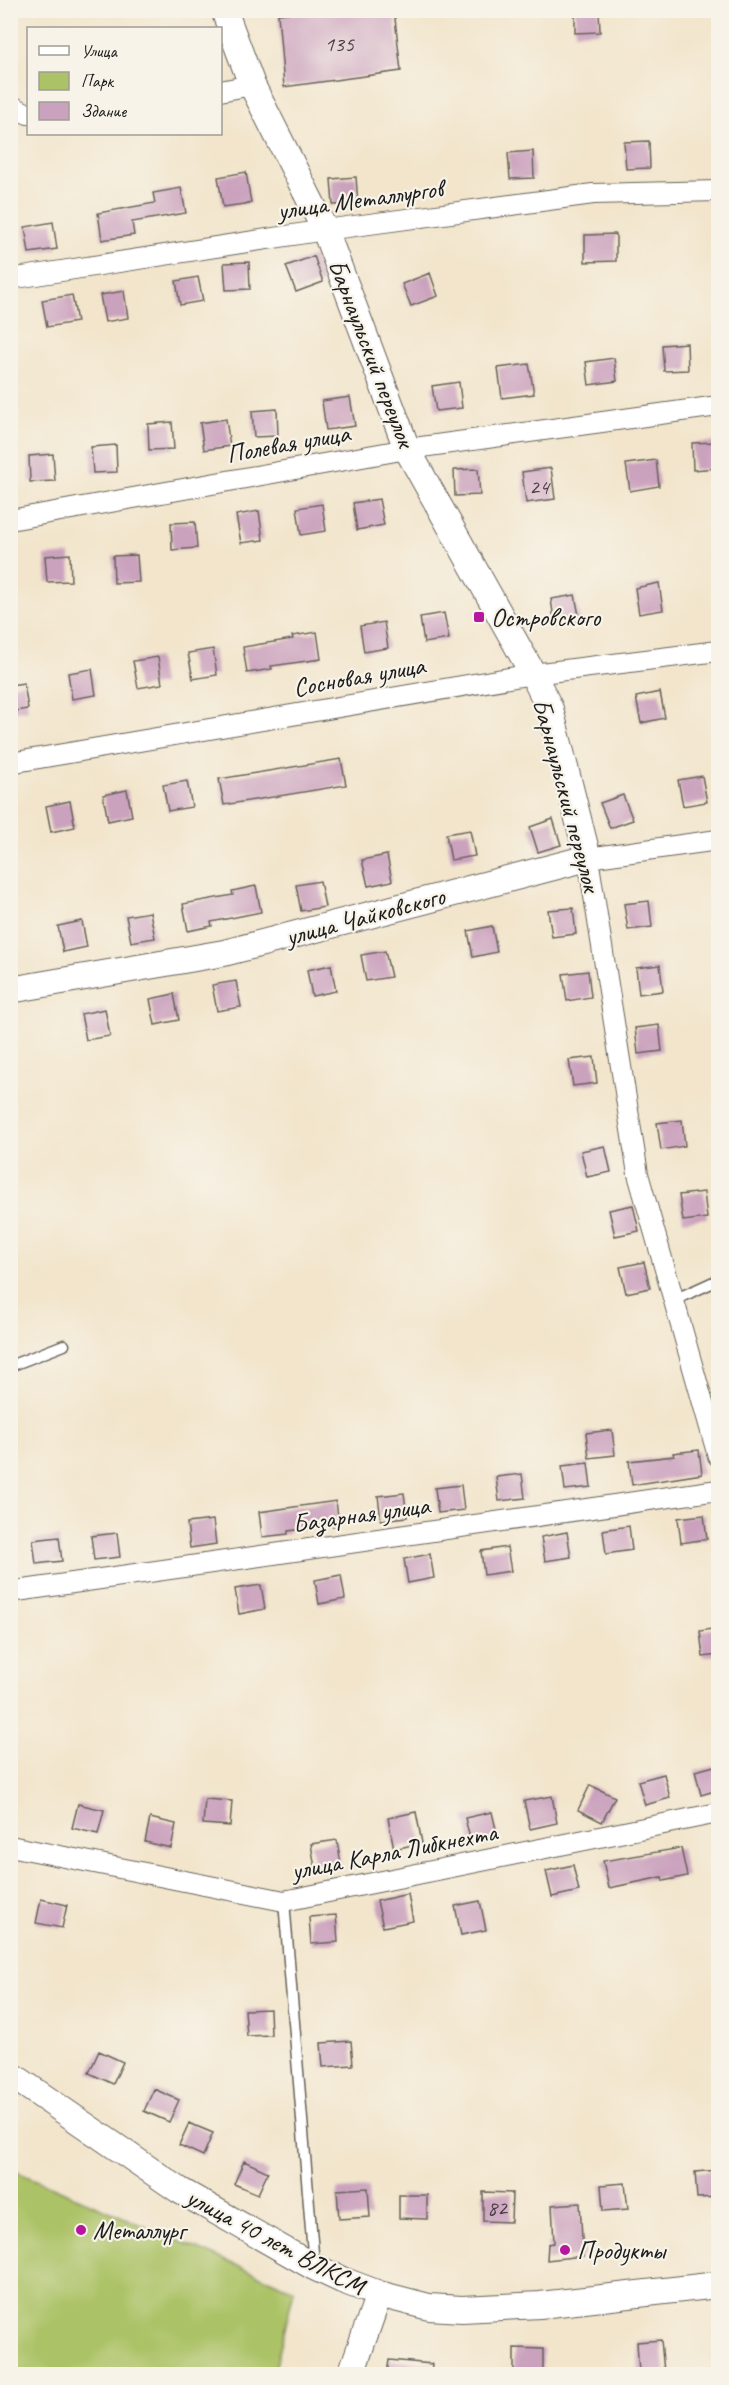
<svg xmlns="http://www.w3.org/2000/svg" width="729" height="2385" viewBox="0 0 729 2385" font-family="Caveat,sans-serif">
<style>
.green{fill:#acc266;stroke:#646f41;stroke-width:1.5}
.building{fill:#cba2be}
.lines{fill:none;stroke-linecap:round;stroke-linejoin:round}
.service-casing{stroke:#67625a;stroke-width:13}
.minor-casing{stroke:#67625a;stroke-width:22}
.tertiary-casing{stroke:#67625a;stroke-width:28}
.service{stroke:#fff;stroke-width:10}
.minor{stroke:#fff;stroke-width:20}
.tertiary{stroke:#fff;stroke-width:26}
.poi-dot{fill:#b5179e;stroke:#f7f3e8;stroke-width:2}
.labels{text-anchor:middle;stroke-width:4.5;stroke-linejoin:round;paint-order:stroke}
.number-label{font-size:22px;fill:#483e44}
.street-label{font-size:26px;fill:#1c1c1c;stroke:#f7f3e8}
.poi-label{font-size:26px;fill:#1c1c1c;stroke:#f7f3e8;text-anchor:start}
</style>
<rect width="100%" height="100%" fill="#f7f3e8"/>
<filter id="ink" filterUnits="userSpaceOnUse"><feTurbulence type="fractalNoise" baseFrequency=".0167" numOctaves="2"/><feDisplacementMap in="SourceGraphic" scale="12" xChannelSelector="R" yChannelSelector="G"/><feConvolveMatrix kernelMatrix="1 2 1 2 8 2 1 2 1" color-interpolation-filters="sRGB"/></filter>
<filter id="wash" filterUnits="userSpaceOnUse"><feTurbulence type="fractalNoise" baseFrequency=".008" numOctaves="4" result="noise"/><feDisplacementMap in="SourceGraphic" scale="24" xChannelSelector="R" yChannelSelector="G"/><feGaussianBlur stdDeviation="1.35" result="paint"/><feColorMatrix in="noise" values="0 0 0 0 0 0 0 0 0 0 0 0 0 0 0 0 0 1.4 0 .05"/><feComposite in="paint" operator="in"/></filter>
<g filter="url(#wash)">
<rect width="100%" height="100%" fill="#f2e5cc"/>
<!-- green -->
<path class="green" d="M10 2169 294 2290 274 2374H11Z"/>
<g id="blocks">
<!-- building -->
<path class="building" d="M315 10H394L401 71 284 87 278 14Z
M575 10H599L600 32 575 33Z
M649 141 650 168 626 169 624 142Z
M533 151 534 178 510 179 508 153Z
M246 172 251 203 223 207 218 177Z
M356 177 358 204 333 205 331 179Z
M181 188 186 213 132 222 134 235 102 240 98 213 155 203 153 193Z
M53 222 57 249 29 253 25 227Z
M616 234V261L585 262V235Z
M314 256 323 282 296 292 286 266Z
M249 262 250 289 226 290 224 263Z
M430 273 438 296 411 306 402 284Z
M198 277 203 301 180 305 176 281Z
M124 291 128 318 105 322 100 295Z
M72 295 77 322 47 327 42 300Z
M687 343 688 370 664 371 662 345Z
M614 358 617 381 589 385 586 362Z
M529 364 534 394 502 398 498 368Z
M459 382 462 408 436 411 432 386Z
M350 397 355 426 326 430 322 401Z
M277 409 278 436 254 437 252 411Z
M226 419 230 446 204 450 200 423Z
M172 422 174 449 149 450 148 424Z
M717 442 718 468 693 470 692 443Z
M116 445 117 472 93 473 91 447Z
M53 454 55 481 30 482 29 456Z
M656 460 659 486 630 491 626 464Z
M551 468 555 499 526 503 522 472Z
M478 469 480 495 455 496 454 470Z
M379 499 384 525 357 530 353 503Z
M322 504 326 531 301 535 297 508Z
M259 511 263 540 241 543 236 515Z
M195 522 197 548 172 550 171 523Z
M70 554 71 581 47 582 45 556Z
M137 555 139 582 114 583 113 556Z
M659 583 663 610 639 614 635 588Z
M575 595 580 621 555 626 551 599Z
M444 613 449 639 424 643 420 617Z
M384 622 388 648 364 652 360 626Z
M317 632 321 659 271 666 272 669 247 673 243 647 293 639 292 636Z
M213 649 217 675 193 679 188 653Z
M158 657 162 684 138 688 133 661Z
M92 669 96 695 72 699 68 673Z
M24 683 28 709 10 712V685Z
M660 692 665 718 641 723 636 697Z
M341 759 346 785 224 805 219 779Z
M702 776 707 802 683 806 678 780Z
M187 781 192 807 168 811 163 785Z
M127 790 132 816 108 821 103 795Z
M623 795 633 820 610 828 600 803Z
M70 801 75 827 51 832 46 806Z
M553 819 561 845 538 852 530 827Z
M470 830 475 856 451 860 446 834Z
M387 855 392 881 368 886 362 860Z
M320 881 325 907 301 911 296 885Z
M256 886 261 912 211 922 212 926 188 931 183 904 233 895 232 891Z
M649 901 652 927 628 930 624 904Z
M573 908 576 934 552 937 548 910Z
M150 912 155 938 131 942 126 916Z
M82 921 87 947 63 952 58 926Z
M492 926 497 952 473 957 468 931Z
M385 951 391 977 366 981 361 955Z
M331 965 336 991 312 996 307 970Z
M660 965 663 991 639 994 636 968Z
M588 971 591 997 567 1001 563 974Z
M236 981 241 1007 217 1011 212 985Z
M174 994 179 1020 155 1025 150 999Z
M105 1009 110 1036 86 1040 81 1014Z
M659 1025 662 1051 638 1054 635 1028Z
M594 1057 597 1083 573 1086 569 1060Z
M682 1120 685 1146 661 1150 657 1123Z
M605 1146 611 1172 587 1177 581 1151Z
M704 1192 707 1218 683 1221 679 1195Z
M633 1205 639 1231 615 1236 609 1210Z
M644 1262 650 1288 626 1293 620 1267Z
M612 1430 615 1455 589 1458 586 1433Z
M699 1450 702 1474 632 1485 629 1461 674 1456 673 1453Z
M588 1463 591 1487 565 1490 562 1466Z
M522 1474 525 1498 499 1501 496 1477Z
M461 1485 464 1510 438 1513 435 1488Z
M404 1493 407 1517 381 1520 378 1496Z
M336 1501 339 1525 288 1531V1534L262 1537 259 1512Z
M704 1515 707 1539 681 1543 678 1518Z
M213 1520 216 1544 190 1548 187 1523Z
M629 1526 632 1550 606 1554 603 1530Z
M567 1532 571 1557 545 1561 541 1537Z
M117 1533 120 1557 94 1560 91 1536Z
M59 1537 62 1561 36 1564 33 1540Z
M507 1547 511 1571 484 1575 481 1551Z
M430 1554 434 1578 408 1583 404 1559Z
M341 1575 345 1599 319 1604 315 1580Z
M261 1585 265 1609 239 1614 235 1589Z
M718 1628V1655L703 1657 700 1631Z
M718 1765V1790L701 1795 695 1771Z
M664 1774 670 1798 645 1805 638 1781Z
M590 1785 615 1797 602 1822 578 1810Z
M552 1796 557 1823 530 1829 524 1801Z
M205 1799 232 1801 230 1826 203 1824Z
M78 1804 104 1810 98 1834 72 1828Z
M416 1812 422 1843 394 1849 388 1818Z
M492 1812 498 1838 471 1843 465 1818Z
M150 1818 176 1824 171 1848 145 1842Z
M337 1840 341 1864 315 1868 311 1844Z
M681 1848 687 1876 663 1881 662 1877 609 1888 603 1861Z
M573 1865 579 1891 552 1897 546 1871Z
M408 1894 413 1921 383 1927 377 1901Z
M41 1899 67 1905 62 1928 36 1923Z
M480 1901 486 1930 461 1935 455 1906Z
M336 1915 338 1942 311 1944 309 1917Z
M270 2009 271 2035 247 2036 245 2010Z
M351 2041 353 2065 323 2067 321 2043Z
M99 2051 123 2062 113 2084 89 2073Z
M154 2089 179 2100 169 2122 144 2111Z
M189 2123 213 2133 203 2156 179 2145Z
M244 2161 268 2172 258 2194 234 2184Z
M718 2170V2197L697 2198 695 2172Z
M625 2183 628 2209 603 2211 601 2185Z
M368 2188 370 2217 339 2219 337 2190Z
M483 2192 512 2193 511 2222 483 2221Z
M399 2195H427V2219L399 2218Z
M580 2203 583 2256 547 2260 548 2244 554 2243 552 2205Z
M661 2340 664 2372 639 2373 637 2342Z
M514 2348 543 2349V2374H514Z
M389 2360 432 2364 431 2374H387Z"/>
</g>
</g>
<g filter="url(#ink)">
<use href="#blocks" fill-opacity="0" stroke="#67625a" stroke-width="1.5"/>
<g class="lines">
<defs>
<path id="service" d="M674 1300 718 1280
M10 1366 64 1345
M284 1901 314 2265"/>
<path id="minor" d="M220 91 252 85
M10 105 28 114
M10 279 325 230 593 194 718 191
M10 520 407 449 718 406
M10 763 533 674 718 651
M718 840 588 858 638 1174 718 1456
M10 1592 718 1490
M10 1846 284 1901 718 1813"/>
<path id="tertiary" d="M10 990 224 953 588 858 550 709 533 674 407 449 325 230 252 85 224 10
M10 2074 179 2190 314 2267 342 2280 379 2294 429 2307 462 2309 540 2305 718 2285
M351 2374 379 2294"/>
</defs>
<!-- service casing -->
<use href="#service" class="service-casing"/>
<!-- minor casing -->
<use href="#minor" class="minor-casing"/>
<!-- tertiary casing -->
<use href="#tertiary" class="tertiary-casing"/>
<!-- service -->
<use href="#service" class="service"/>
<!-- minor -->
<use href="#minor" class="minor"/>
<!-- tertiary -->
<use href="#tertiary" class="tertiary"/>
</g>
</g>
<!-- markers -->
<g class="poi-dot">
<rect x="473" y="611" width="12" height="12" rx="3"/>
<circle cx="81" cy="2230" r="6"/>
<circle cx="565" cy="2250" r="6"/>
</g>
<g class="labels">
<!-- number labels -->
<g class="number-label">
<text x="339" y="51">135</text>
<text x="539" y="494">24</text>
<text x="497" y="2215">82</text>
</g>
<!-- street labels -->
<g class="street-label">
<text transform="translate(360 199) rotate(-8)" y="9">улица Металлургов</text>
<text transform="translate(372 353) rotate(69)" y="9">Барнаульский переулок</text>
<text transform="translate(288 443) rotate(-10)" y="9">Полевая улица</text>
<text transform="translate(359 676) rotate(-10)" y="9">Сосновая улица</text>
<text transform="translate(567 795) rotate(75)" y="9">Барнаульский переулок</text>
<text transform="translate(365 916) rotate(-15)" y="9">улица Чайковского</text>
<text transform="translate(361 1514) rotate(-8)" y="9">Базарная улица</text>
<text transform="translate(394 1851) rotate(-11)" y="9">улица Карла Либкнехта</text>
<text transform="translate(276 2241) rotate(28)" y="9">улица 40 лет ВЛКСМ</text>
</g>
<!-- poi labels -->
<g class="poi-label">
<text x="491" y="626">Островского</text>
<text x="93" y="2239">Металлург</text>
<text x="577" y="2259">Продукты</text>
</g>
</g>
<!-- margin -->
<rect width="729" height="2385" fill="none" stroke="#f7f3e8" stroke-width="36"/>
<!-- legend -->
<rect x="27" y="27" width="195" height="108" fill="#f7f3e8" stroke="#9f9d96" stroke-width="1.5"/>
<rect x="39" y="46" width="30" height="9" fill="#ffffff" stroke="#9f9d96" stroke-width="1.5"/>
<text x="81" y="57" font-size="18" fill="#1c1c1c">Улица</text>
<rect x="39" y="72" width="30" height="18" fill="#acc266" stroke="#9f9d96" stroke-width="1.5"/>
<text x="81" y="87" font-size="18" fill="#1c1c1c">Парк</text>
<rect x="39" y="102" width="30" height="18" fill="#cba2be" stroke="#9f9d96" stroke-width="1.5"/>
<text x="81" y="117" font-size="18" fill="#1c1c1c">Здание</text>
</svg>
